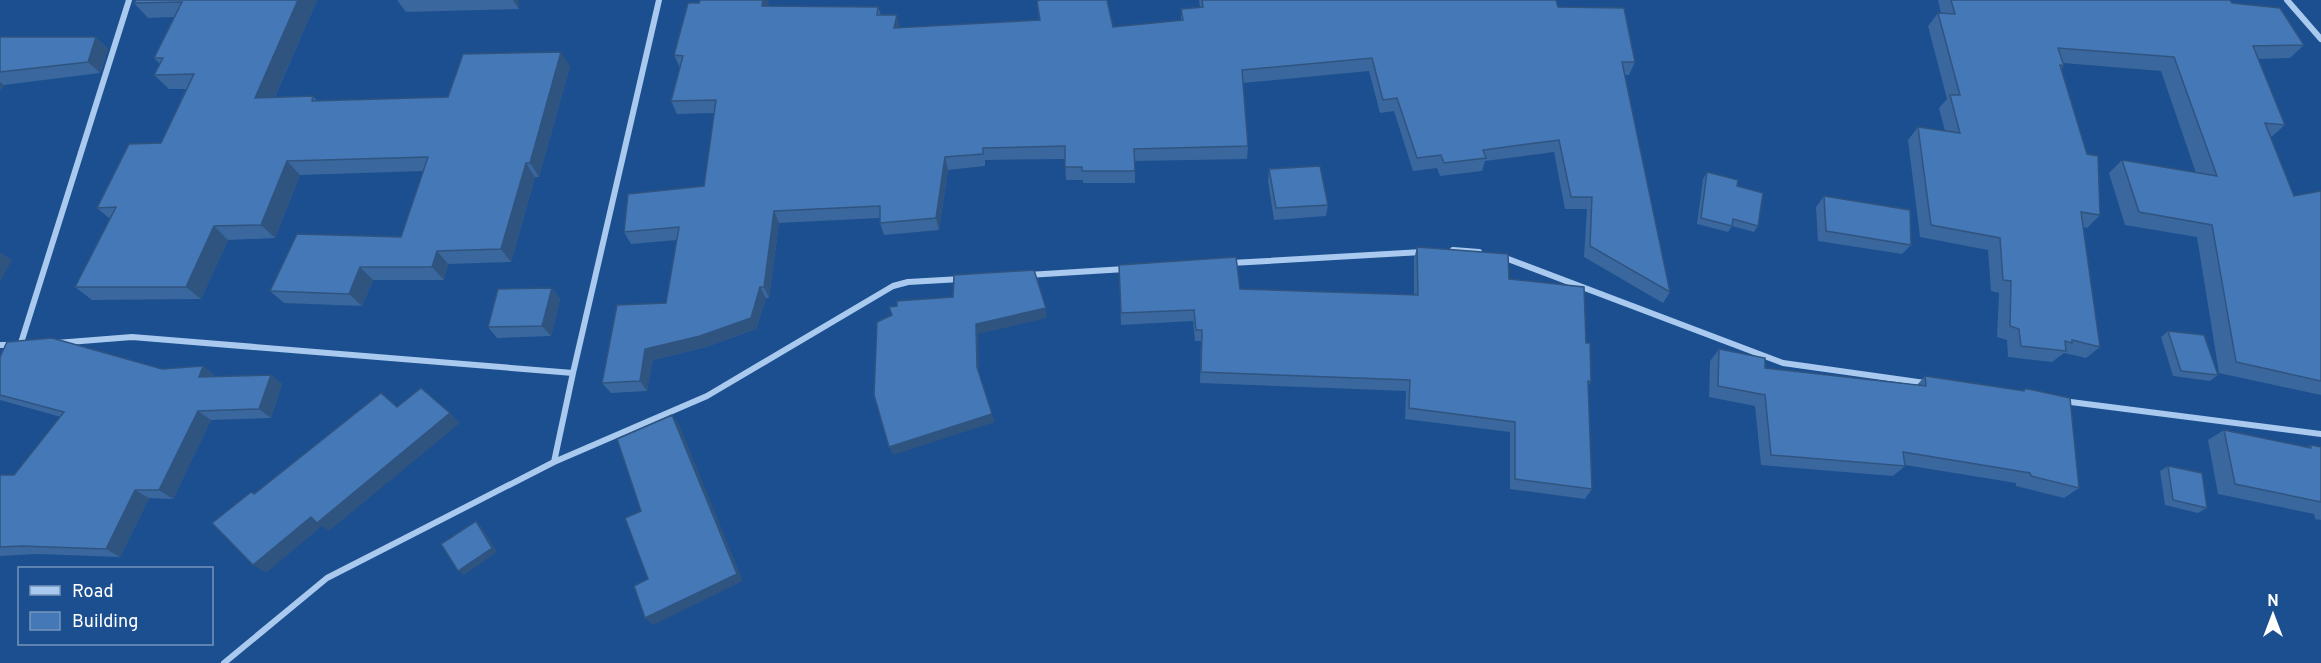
<svg xmlns="http://www.w3.org/2000/svg" width="2321" height="663" viewBox="0 0 2321 663" font-family="Overpass,sans-serif">
<style>
.lines{fill:none;stroke-linecap:round;stroke-linejoin:round}
.minor{stroke:#a9c9ee;stroke-width:6}
.wall{fill:#3a679d}
.shaded-wall{fill:#305480}
.building{fill:#4478b7;stroke:#305480;stroke-width:1.5}
</style>
<rect width="100%" height="100%" fill="#1b4f8f"/>
<g class="lines">
<!-- minor -->
<path class="minor" d="M2287 0 2321 39
M1453 250 1479 252
M1500 256 1783 363 1925 383
M1231 263 1422 252
M1028 275 1125 269
M56 343 132 337 573 373 554 462
M0 345H13
M20 346 129 0
M573 373 659 0
M2063 401 2321 434
M224 663 327 578 554 462 707 396 893 286 908 282 961 279"/>
</g>
<!-- wall -->
<path class="wall" d="M317 0 275 97 313 96 317 101 448 97 570 66 539 177H535L511 262 448 264 444 280H373L362 306 284 303 270 291 401 237 424 171 300 175 275 238 228 240 201 299 92 300 75 287 110 219 97 208 161 143 186 89H169L154 75 160 64 154 58 174 17 148 18 134 3Z
M397 0H519V9L406 12Z
M1199 0H1556L1558 7 1635 62 1629 75H1625L1670 292 1663 303 1584 257 1587 209H1565L1554 152 1485 161 1482 171 1440 176 1437 168 1413 171 1394 111 1380 113 1369 71 1243 83 1248 146 1247 159 1135 161V183H1083V180H1066L1065 159 985 160V166L948 170 939 230 884 235 880 223V218L779 223 769 298H766L756 329 706 347 653 360 647 391 611 393 602 383 666 303 677 240 631 244 624 232 704 186 714 113 677 114 671 101 680 68 674 55 699 3 769 6 878 7 881 15 900 28 1039 20 1037 1 1113 27 1181 20V9L1200 7Z
M1938 0H2230L2232 3 2304 45 2290 58 2258 59 2285 125 2270 138 2294 196 2321 191V395L2219 373 2197 237 2125 225 2109 173 2122 160 2196 173 2161 71 2063 63 2064 66 2061 69 2100 215 2087 228 2083 227 2100 347 2086 358 2064 353 2052 362 2008 357 2007 340 1997 337 1999 293 1991 291 1988 250 1920 237 1908 140 1918 127 1945 131 1939 108 1947 99 1928 26 1938 13H1941Z
M0 37H96L108 49 100 73 4 85 0 91Z
M1269 169 1328 205 1326 216 1274 220 1268 181Z
M1707 172 1737 186 1758 226 1754 232 1732 226 1728 232 1697 224 1703 179Z
M1824 196 1911 245 1902 254 1818 241 1816 207Z
M1417 247 1509 279 1586 343 1591 382 1588 386 1592 489 1585 499 1510 489V432L1405 419 1406 391 1200 383 1201 341H1195L1193 321 1121 325 1119 265 1240 289 1414 295V259Z
M552 288 560 299 551 336 497 338 488 327Z
M2168 331 2218 375 2210 381 2173 376 2161 337Z
M1719 349 1765 368 1917 385 1925 376 2022 391 2024 389 2079 488 2064 498 2016 486V483L1905 465V466L1893 476 1761 465 1755 406 1709 397 1710 361Z
M0 357 162 369 203 366 215 376V377L271 375 282 384 271 418 211 420 173 499 149 498 120 557 38 554 0 556V475H14L61 417 0 400Z
M2224 430 2307 447 2311 445 2321 447V520L2315 519 2314 514 2218 494 2208 440Z
M2168 466 2207 508 2198 513 2165 505 2160 471Z"/>
<!-- shaded-wall -->
<path class="shaded-wall" d="M298 0H317L268 112 255 98Z
M513 0H519V9Z
M763 0H769L767 19 762 6Z
M897 15 900 28H894Z
M96 37 108 49 100 73 88 62Z
M561 52 570 66 539 177 530 163Z
M0 82 4 85 0 91Z
M945 157 948 170 939 230 936 218Z
M287 161 300 175 275 238 261 225Z
M526 163 535 177 511 262 501 249Z
M774 211 779 223 769 298 764 287Z
M214 226 228 240 201 299 186 287Z
M437 251 448 264 444 280 432 267Z
M0 252 12 260 0 282Z
M360 267 373 280 362 306 349 294Z
M760 287 766 298 756 329 706 347 653 360 647 391 640 381 645 349Z
M552 288 560 299 551 336 542 326Z
M1046 308 1047 318 978 334 979 376 977 367 976 324Z
M203 366 215 376 211 387 199 377Z
M271 375 282 384 271 418 259 409Z
M198 411 211 420 173 499 159 490Z
M450 413 460 423 329 531 322 526 266 573 253 565 311 517Z
M992 414 995 422 893 455 889 447Z
M672 415 679 424 743 581 653 625 645 618Z
M135 490 149 498 120 557 106 549Z
M476 521 481 526 497 552 464 575 458 571Z"/>
<!-- building -->
<path class="building" d="M136 0H298L255 98 313 96 312 101 448 97 463 54 561 52 530 163H526L501 249 437 251 432 267H360L349 294 270 291 297 234 401 237 428 157 287 161 261 225 214 226 186 287H75L116 207 97 208 129 144 161 143 194 74 154 75 163 58H154L182 2 134 3Z
M700 0H763L762 6 878 7 877 15H897L894 28 1040 20 1037 1 1041 0H1107L1113 27 1183 20 1181 9 1203 7 1202 0H1556L1558 7 1624 8 1635 62H1622L1670 292 1590 246 1592 197H1571L1559 140 1483 150 1486 158 1444 163 1441 155 1417 158 1397 98 1383 100 1372 58 1242 70 1248 146 1134 149 1135 171H1082V167H1065V146L983 148V154L945 157 936 218 880 223V206L774 211 764 287H760L751 318 700 336 645 349 640 381 602 383 617 305 666 303 679 227 624 232 628 194 704 186 716 100 671 101 683 56 674 55 688 3H699Z
M1951 0H2230L2232 3 2280 8 2304 45 2253 46 2285 125 2265 123 2294 196 2321 191V381L2236 362 2212 225 2139 212 2122 160 2217 176 2174 57 2058 48 2064 66 2060 65 2087 154 2098 156 2100 215 2081 212 2100 347 2072 340V343L2065 341 2066 351 2021 346 2019 329 2010 326 2011 281 2003 280 2000 238 1931 225 1918 127 1960 133 1950 95H1960L1938 13 1955 14Z
M0 37H96L88 62 0 72Z
M1320 166 1328 205 1276 208 1269 169Z
M1707 172 1738 180 1737 186 1763 193 1758 226 1733 219 1732 226 1701 218Z
M1824 196 1910 210 1911 245 1826 231Z
M1417 247 1508 254 1509 279 1584 287 1586 343H1590L1591 382 1588 381 1592 489 1515 479V422L1409 408 1410 380 1201 372 1202 330H1196L1194 310 1121 313 1119 265 1236 257 1240 289 1418 295Z
M1034 270 1046 308 976 324 977 367 992 414 889 447 874 395 877 322 892 315 889 307 897 306V301L953 297 954 275Z
M552 288 542 326 488 327 498 289Z
M2168 331 2204 335 2218 375 2181 371Z
M52 338 162 369 203 366 199 377 271 375 259 409 198 411 159 490H135L106 549 22 546 0 547V475H14L64 412 0 395V357L7 342Z
M1719 349 1765 358V368L1926 386 1925 376 2024 391V389H2028L2070 398 2079 488 2031 476 2030 473 1903 452 1905 466 1771 455 1765 395 1718 386Z
M421 388 450 413 317 523 311 517 253 565 212 523 251 492 254 494 381 393 397 407Z
M672 415 737 574 645 618 634 586 648 579 625 518 641 511 617 439Z
M2224 430 2311 448V445L2321 447V502L2235 484Z
M2168 466 2202 473 2207 508 2173 500Z
M476 521 492 548 458 571 441 544Z"/>
<!-- legend -->
<rect x="18" y="567" width="195" height="78" fill="#1b4f8f" stroke="#7695bc" stroke-width="1.5"/>
<rect x="30" y="586" width="30" height="9" fill="#a9c9ee" stroke="#7695bc" stroke-width="1.5"/>
<text x="72" y="597" font-size="18" fill="#ffffff">Road</text>
<rect x="30" y="612" width="30" height="18" fill="#4478b7" stroke="#7695bc" stroke-width="1.5"/>
<text x="72" y="627" font-size="18" fill="#ffffff">Building</text>
<!-- north arrow -->
<g transform="translate(2273 615)" stroke="#1b4f8f" stroke-width="4.5" paint-order="stroke">
<path d="M0-4.5L10 22L0 15L-10 22Z" fill="#ffffff"/>
<text y="-9" font-size="16" font-weight="bold" text-anchor="middle" fill="#ffffff">N</text>
</g>
</svg>
